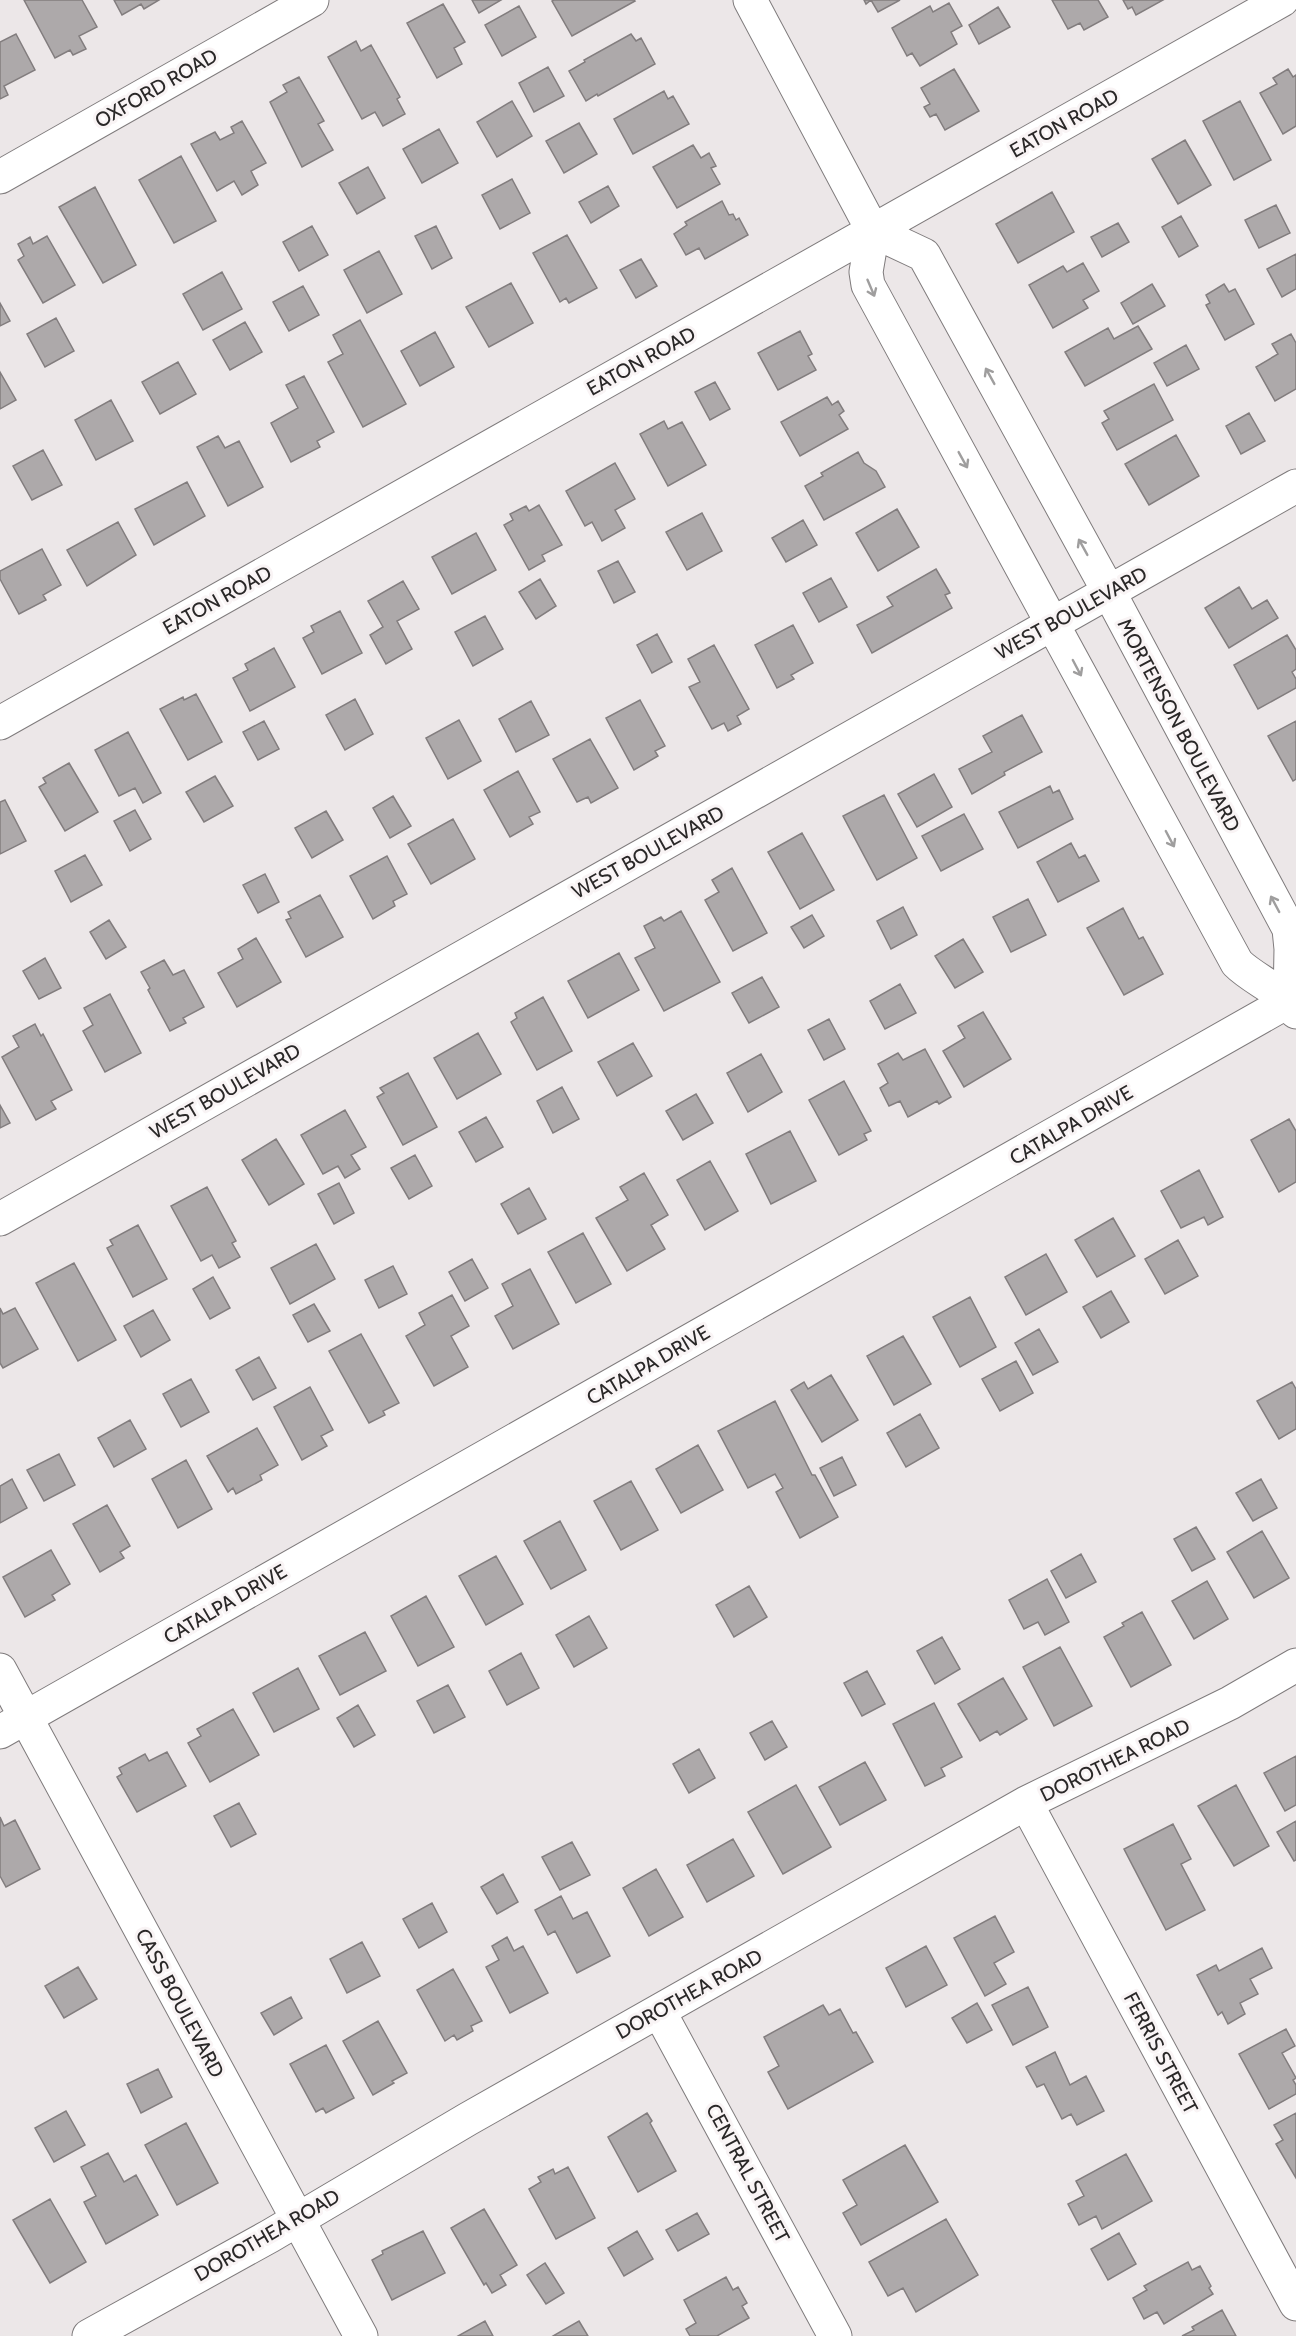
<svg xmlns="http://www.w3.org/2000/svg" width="1296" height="2336" viewBox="0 0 1296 2336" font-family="Cabin,sans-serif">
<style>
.building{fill:#ada9aa;stroke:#827d7e;stroke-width:1.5}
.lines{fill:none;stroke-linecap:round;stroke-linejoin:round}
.minor-casing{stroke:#7f7b7c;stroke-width:35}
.tertiary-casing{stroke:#7f7b7c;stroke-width:35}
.minor{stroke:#fff;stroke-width:33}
.tertiary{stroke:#fff;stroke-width:33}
.oneway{stroke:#9f9e9e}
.labels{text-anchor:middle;stroke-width:6;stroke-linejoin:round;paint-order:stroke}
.street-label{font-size:20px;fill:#2a2828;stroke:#f9f4f5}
</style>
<rect width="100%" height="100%" fill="#ece7e8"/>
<!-- building -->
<path class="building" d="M24 0H82L97 27 79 36 86 49 73 55 70 50 55 58Z
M114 0H159L144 9 141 4 122 15Z
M472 0H501L479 13Z
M554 0H634L635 1 572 36 552 1Z
M864 0H900L878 12 871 0 866 4Z
M1052 0H1098L1108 17 1084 30 1080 23 1068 29Z
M1123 0H1163L1136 15 1132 7 1128 9Z
M949 3 962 26 951 32 957 44 920 66 912 53 907 56 892 28 930 6 933 12Z
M443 4 465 42 454 48 462 64 437 78 407 23Z
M519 6 536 37 502 56 485 25Z
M998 7 1010 27 979 44 969 25Z
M16 34 35 70 4 86 8 95 0 99V42Z
M631 34 636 41 641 38 655 64 598 96 597 94 586 101 569 71 585 62 584 60Z
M356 41 361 51 371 45 400 97 397 99 405 114 383 126 375 112 362 119 328 57Z
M548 67 564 96 534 112 519 83Z
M954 69 979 111 945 130 936 114 930 117 924 107 930 104 921 88Z
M1288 69 1293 77 1296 75V126L1283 134 1260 93 1277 84 1273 78Z
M299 77 324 121 318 124 333 150 302 167 270 102 287 92 283 85Z
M664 91 668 99 673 96 689 124 633 154 614 119Z
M512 101 532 136 497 157 477 122Z
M1240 101 1271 160 1234 180 1203 121Z
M242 121 266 163 251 171 258 185 242 195 234 181 217 191 191 144 215 132 220 140 234 133 231 127Z
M579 123 597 154 564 173 546 141Z
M439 129 458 163 422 183 403 149Z
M1185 140 1211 185 1178 204 1152 159Z
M693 145 701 158 709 153 716 166 711 168 720 184 677 208 653 167Z
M181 156 216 221 174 243 139 180Z
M368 167 385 198 357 214 339 183Z
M512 179 530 213 500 229 482 195Z
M608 186 619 206 591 223 579 202Z
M95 187 136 265 103 283 59 207Z
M1052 192 1074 232 1018 263 996 224Z
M722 201 729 215 733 214 736 220 739 218 748 235 705 259 699 248 686 255 674 234 687 225 685 222Z
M1276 205 1290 233 1259 248 1245 220Z
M1181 216 1198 246 1179 257 1162 227Z
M1118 223 1129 242 1102 257 1091 237Z
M312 226 328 255 299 271 283 242Z
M436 226 452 258 432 269 415 236Z
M567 235 597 288 569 303 566 298 560 302 533 253Z
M47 236 75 285 43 303 18 260 24 256 18 244 30 237 33 244Z
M379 251 402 294 367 313 344 270Z
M1296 254V289L1282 297 1267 269Z
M641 259 657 286 636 298 620 270Z
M1083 263 1099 291 1083 300 1088 308 1053 328 1029 285 1063 266 1067 272Z
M222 272 242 309 203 330 183 294Z
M511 283 533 323 489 347 466 307Z
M1152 284 1165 306 1133 324 1121 303Z
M1224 284 1229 292 1235 289 1254 324 1225 340 1206 305 1210 303 1206 295Z
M303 286 319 315 289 331 273 302Z
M0 303 10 321 0 326Z
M56 318 74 351 45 367 27 334Z
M360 320 406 404 363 427 328 362 343 354 333 335Z
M245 322 262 352 230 370 213 340Z
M1138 326 1152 349 1085 386 1065 352 1108 328 1114 339Z
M800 331 812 354 808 356 816 370 778 390 758 353Z
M435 332 454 367 420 386 401 351Z
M1291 334 1296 343V389L1275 401 1256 367 1278 354 1272 344Z
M1186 345 1199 369 1167 386 1154 363Z
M178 362 196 394 160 414 142 382Z
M0 372 16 400 0 409Z
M304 376 334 432 317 441 320 447 291 462 271 423 298 408 286 385Z
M715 382 730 409 710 420 695 392Z
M1154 384 1173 420 1117 450 1102 423 1109 419 1104 411Z
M827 397 832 405 838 401 844 411 839 415 848 429 800 456 781 422Z
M111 400 133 441 96 460 75 420Z
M1249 413 1265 441 1241 454 1226 426Z
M664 421 668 429 682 422 706 465 668 486 640 434Z
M1176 435 1199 476 1149 505 1125 464Z
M218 436 225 448 239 441 263 487 228 506 197 447Z
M43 450 62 485 32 500 13 466Z
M858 452 864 463 876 471 885 487 824 520 805 486 823 476 821 473Z
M615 463 635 499 615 510 625 528 602 541 592 522 585 526 566 491Z
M187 482 205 516 154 545 135 509Z
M539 505 562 545 542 555 545 561 529 570 504 525 513 520 510 514 526 506 529 511Z
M897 509 919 547 878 571 856 533Z
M702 513 722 551 687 570 666 532Z
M803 520 817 545 786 562 772 538Z
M118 522 136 555 87 586 67 550Z
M476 533 496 570 452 594 432 557Z
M42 549 61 585 43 595 46 600 19 614 0 579V571Z
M618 561 635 592 614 603 598 571Z
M936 569 950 593 945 595 952 608 872 653 857 625 893 606 887 597Z
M831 578 847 607 819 622 803 593Z
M540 579 556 606 536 619 519 592Z
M403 581 419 609 397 621 412 649 386 664 370 635 383 627 368 601Z
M1239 587 1252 609 1267 600 1278 618 1229 648 1205 608Z
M340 611 362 653 322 674 303 638 314 632 311 626Z
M485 616 503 649 473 666 455 632Z
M793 625 813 663 791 675 794 679 777 688 755 645Z
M657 634 672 662 652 673 637 645Z
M1287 635 1296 650V669L1292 672 1296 679V688L1258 709 1234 665Z
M714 645 749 709 737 716 741 724 728 731 724 723 712 729 689 687 700 682 688 659Z
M274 648 295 687 250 711 233 678 248 670 245 664Z
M196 694 222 742 188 760 160 709 183 697 184 700Z
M355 699 373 734 345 750 326 715Z
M640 700 665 746 655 751 658 756 634 770 606 718Z
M531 701 549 735 516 752 499 719Z
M1022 715 1042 752 1004 772 1005 775 972 794 959 769 992 752 983 736Z
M459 720 481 761 448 779 426 738Z
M264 721 279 749 258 760 243 732Z
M1296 721V779L1293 781 1268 736Z
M128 732 161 793 143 803 135 788 119 796 95 750Z
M590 739 618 788 591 803 588 797 577 802 553 759Z
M69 763 98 812 65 831 39 787 46 783 43 778Z
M518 771 540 812 529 817 533 824 510 837 484 790Z
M934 774 952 807 917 827 898 794Z
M215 776 233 806 204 822 186 792Z
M1050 786 1053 793 1059 790 1073 819 1018 848 999 812Z
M884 795 917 858 877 880 843 816Z
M393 796 411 826 390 838 373 808Z
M5 800 26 841 0 854V802Z
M135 810 151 839 130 851 114 821Z
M326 811 343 840 312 858 295 828Z
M964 814 983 849 941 871 922 836Z
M453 819 475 859 431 884 408 844Z
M802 833 834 890 800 909 768 852Z
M1071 843 1079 858 1085 855 1099 881 1058 902 1037 862Z
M85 855 102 885 71 902 55 871Z
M387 856 407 894 393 901 395 906 373 919 350 876Z
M732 868 767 933 733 951 705 900 719 892 712 880Z
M265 874 279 902 258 913 243 885Z
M320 895 343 937 306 957 286 920 291 918 288 912Z
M1028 899 1046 935 1011 952 993 917Z
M903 907 917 935 891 949 877 921Z
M1123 908 1139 939 1143 937 1163 974 1124 995 1087 928Z
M681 911 720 982 664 1011 635 958 655 948 644 926 661 917 664 921Z
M812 915 824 936 804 948 791 927Z
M109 920 126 947 106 959 90 932Z
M256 938 281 982 237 1007 218 973 243 959 238 949Z
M963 939 983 972 955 988 935 956Z
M619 953 639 990 588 1018 568 981Z
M45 958 61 988 39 999 23 971Z
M164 960 173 975 184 970 204 1007 183 1018 186 1023 170 1031 148 990 150 988 141 972Z
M762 977 779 1007 749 1023 732 993Z
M900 984 916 1013 885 1029 870 1001Z
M110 994 141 1053 105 1072 83 1031 93 1025 84 1008Z
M543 997 572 1051 537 1070 511 1022 517 1018 515 1013Z
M983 1012 1011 1059 964 1087 943 1051 965 1038 958 1026Z
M829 1019 845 1049 824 1060 808 1030Z
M35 1024 41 1036 43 1034 72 1090 51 1101 56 1109 36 1120 2 1057 19 1047 13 1036Z
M478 1033 501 1074 457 1099 434 1058Z
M633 1043 652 1076 617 1096 598 1062Z
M925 1049 951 1097 939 1104 937 1101 908 1117 900 1101 889 1106 880 1088 888 1083 878 1064 898 1053 903 1060Z
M761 1054 782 1092 748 1112 727 1073Z
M408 1073 437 1127 403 1145 377 1097 384 1093 380 1088Z
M844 1081 871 1131 864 1134 867 1140 839 1155 809 1100Z
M562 1087 579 1119 553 1133 537 1101Z
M696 1094 713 1123 683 1140 666 1111Z
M0 1105 10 1123 0 1128Z
M345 1110 366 1147 351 1155 360 1169 345 1178 338 1166 323 1174 301 1135Z
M486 1117 503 1147 476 1162 459 1132Z
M1289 1119 1296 1131V1182L1279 1192 1251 1140Z
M790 1131 816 1181 771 1204 746 1154Z
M276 1139 304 1184 269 1205 242 1160Z
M415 1155 432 1186 409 1199 391 1168Z
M710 1161 738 1211 705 1230 677 1180Z
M1199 1170 1223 1217 1208 1225 1204 1217 1181 1228 1161 1191Z
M644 1173 668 1215 651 1225 665 1249 627 1271 596 1218 628 1200 620 1187Z
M339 1183 354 1213 334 1224 318 1194Z
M207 1187 236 1241 232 1243 240 1257 219 1268 212 1255 201 1261 171 1206Z
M529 1188 546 1219 518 1234 501 1204Z
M1113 1218 1135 1256 1097 1277 1075 1240Z
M138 1225 167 1279 133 1297 107 1248 113 1245 110 1240Z
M583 1233 611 1284 576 1303 548 1252Z
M1178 1240 1198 1276 1165 1294 1145 1259Z
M316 1244 335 1279 290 1304 271 1268Z
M1046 1254 1067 1292 1026 1315 1005 1277Z
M472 1259 488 1288 465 1301 449 1272Z
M74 1263 116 1340 78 1361 36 1283Z
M393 1266 407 1294 379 1308 365 1280Z
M530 1269 559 1324 513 1349 495 1316 513 1306 502 1284Z
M213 1277 230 1308 210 1319 193 1289Z
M1111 1291 1129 1322 1101 1338 1083 1307Z
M452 1295 469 1326 451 1336 468 1367 434 1386 406 1336 425 1325 419 1313Z
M970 1297 996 1347 960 1367 933 1317Z
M314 1304 330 1331 308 1342 293 1315Z
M0 1308 3 1314 15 1308 38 1349 3 1368 0 1363Z
M153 1310 170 1340 141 1357 124 1326Z
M1039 1329 1058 1362 1033 1375 1015 1343Z
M361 1334 399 1403 383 1411 385 1415 369 1423 329 1351Z
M903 1336 931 1384 894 1405 867 1356Z
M259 1357 276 1388 253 1400 236 1370Z
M1016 1361 1033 1393 1000 1411 982 1379Z
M831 1375 858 1420 822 1442 791 1390 804 1382 808 1389Z
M191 1379 209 1412 181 1427 163 1394Z
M1292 1382 1296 1389V1429L1279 1439 1257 1401Z
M310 1387 333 1430 321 1436 327 1446 302 1460 274 1407Z
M775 1401 812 1475H815L838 1517 800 1538 776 1492 783 1488 775 1474 748 1488 718 1431Z
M920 1414 939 1448 906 1467 887 1433Z
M130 1420 146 1449 114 1467 98 1438Z
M257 1428 278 1465 260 1475 262 1480 236 1494 233 1488 228 1492 207 1456Z
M698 1445 723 1490 681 1513 656 1469Z
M59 1454 75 1485 44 1501 27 1470Z
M842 1457 856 1485 834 1496 820 1468Z
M186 1460 212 1509 178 1528 152 1479Z
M12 1479 27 1508 0 1523V1486Z
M1261 1479 1277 1508 1253 1521 1236 1493Z
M631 1481 658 1530 621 1550 594 1501Z
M107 1505 130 1546 120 1552 124 1558 100 1572 73 1524Z
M560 1521 586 1570 551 1589 524 1541Z
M1196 1527 1215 1559 1192 1571 1174 1539Z
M1262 1531 1289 1578 1254 1598 1227 1552Z
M51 1550 70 1584 52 1595 55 1600 25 1617 3 1577Z
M1081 1554 1096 1582 1066 1598 1051 1571Z
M496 1556 523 1604 486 1625 459 1576Z
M1047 1579 1069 1622 1045 1635 1038 1622 1024 1629 1009 1600Z
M1207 1581 1228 1619 1194 1639 1172 1601Z
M749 1586 767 1617 734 1637 716 1605Z
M426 1596 454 1647 418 1666 391 1616Z
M1142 1612 1171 1665 1131 1687 1104 1637 1124 1626 1122 1623Z
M589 1616 607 1648 574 1667 556 1635Z
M365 1632 386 1671 340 1695 319 1656Z
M942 1637 960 1669 935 1684 917 1651Z
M1060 1647 1092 1706 1054 1726 1023 1667Z
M521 1653 539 1688 507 1705 489 1671Z
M298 1668 319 1709 274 1732 253 1693Z
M867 1671 885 1704 862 1716 844 1683Z
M1003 1678 1027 1719 1000 1735 997 1731 980 1741 958 1704Z
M448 1685 465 1717 434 1733 417 1701Z
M934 1703 962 1757 941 1768 945 1776 925 1786 893 1724Z
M358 1705 375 1735 354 1747 337 1718Z
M233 1709 259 1755 210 1782 188 1743 201 1736 197 1729Z
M772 1721 787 1747 765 1760 750 1733Z
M699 1749 715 1778 689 1793 673 1764Z
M167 1752 186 1786 137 1812 117 1777 122 1774 119 1768 145 1754 149 1761Z
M1296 1756V1805L1285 1811 1264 1773Z
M865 1762 886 1800 840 1825 819 1787Z
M796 1785 831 1847 783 1874 748 1812Z
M1236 1785 1269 1846 1234 1866 1198 1806Z
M239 1803 256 1834 231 1847 214 1816Z
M0 1817 4 1826 15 1820 40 1869 6 1887 0 1876Z
M1296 1821V1860L1294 1861 1277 1832Z
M1173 1824 1191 1859 1181 1864 1205 1910 1166 1930 1124 1849Z
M733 1839 754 1876 707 1902 687 1865Z
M572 1842 590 1875 560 1890 542 1857Z
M656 1869 683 1917 649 1936 623 1888Z
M503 1874 518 1902 497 1914 481 1887Z
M561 1896 573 1919 587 1912 610 1956 577 1973 555 1931 548 1935 535 1910Z
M432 1903 447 1932 419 1948 403 1919Z
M995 1916 1014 1952 994 1963 1006 1984 985 1996 954 1938Z
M507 1937 514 1951 523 1946 548 1993 510 2013 486 1967 499 1960 492 1946Z
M362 1942 380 1976 347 1993 330 1959Z
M926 1946 947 1985 906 2007 886 1968Z
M1262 1948 1272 1968 1250 1979 1258 1994 1240 2003 1245 2014 1228 2024 1222 2012 1218 2015 1197 1975 1216 1965 1219 1971Z
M78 1967 97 1999 64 2018 45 1986Z
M453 1969 482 2021 471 2026 473 2031 457 2040 454 2035 445 2041 417 1990Z
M1028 1987 1048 2027 1013 2045 992 2005Z
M291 1997 302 2018 274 2035 261 2013Z
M977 2003 992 2030 967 2043 952 2018Z
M823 2005 829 2015 840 2009 853 2033 856 2032 873 2062 788 2109 768 2072 779 2066 764 2037Z
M378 2021 407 2073 392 2081 394 2083 373 2095 343 2041Z
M1286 2029 1295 2046 1282 2053 1296 2078 1293 2080 1296 2085V2094L1269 2109 1239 2054Z
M326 2045 354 2098 326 2113 323 2108 316 2112 290 2064Z
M1055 2052 1070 2085 1086 2076 1104 2111 1077 2125 1071 2114 1062 2119 1044 2084 1037 2087 1026 2067Z
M158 2069 172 2097 141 2113 127 2084Z
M66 2111 85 2145 54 2162 35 2128Z
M647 2113 652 2121 650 2123 676 2171 638 2192 608 2137Z
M1296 2113V2178L1276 2144 1283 2140 1274 2125Z
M186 2123 218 2183 177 2205 145 2145Z
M905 2145 938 2202 861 2245 843 2213 857 2205 843 2180Z
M108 2153 124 2182 136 2175 158 2215 106 2244 84 2202 96 2196 81 2167Z
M1126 2154 1152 2201 1102 2229 1096 2216 1079 2225 1068 2204 1084 2196 1076 2181Z
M568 2167 595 2218 556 2239 529 2189 541 2182 538 2177 553 2169 555 2174Z
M50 2199 86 2262 50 2283 13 2220Z
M484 2209 517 2265 500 2275 506 2285 492 2293 486 2283 484 2285 451 2228Z
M697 2213 709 2234 678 2251 666 2230Z
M946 2219 978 2275 916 2312 903 2288 888 2296 869 2262Z
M423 2231 445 2273 392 2300 372 2260 383 2254 382 2251Z
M637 2231 653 2259 624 2276 608 2248Z
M1119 2233 1136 2264 1108 2280 1091 2249Z
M1188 2262 1192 2270 1200 2266 1211 2286 1209 2288 1213 2294 1164 2324 1157 2312 1144 2319 1133 2298 1147 2290 1144 2286Z
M545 2263 564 2293 546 2304 527 2275Z
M726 2277 733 2290 738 2287 747 2303 742 2306 749 2318 717 2336H690L686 2329 696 2323 684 2300Z
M1222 2310 1236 2336H1182L1194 2330 1192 2327Z
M485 2321 493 2336H458Z
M579 2321 588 2336H553Z"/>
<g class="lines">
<defs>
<path id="minor" d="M750 0 873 231 866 272 868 285 1237 963C1255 981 1284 990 1296 1012
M0 177 312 0
M873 231 924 255 1109 592 1289 929 1291 949 1290 1001
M0 723 1282 0
M0 1219 1296 486
M0 1670 361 2336
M1026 1803 1296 2304
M659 2011 835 2336
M89 2336 270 2236 468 2119 1026 1803 1230 1703 1296 1665"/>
<path id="tertiary" d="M0 1732 1296 997"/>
</defs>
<!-- minor casing -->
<use href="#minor" class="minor-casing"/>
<!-- tertiary casing -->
<use href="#tertiary" class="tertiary-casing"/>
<!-- minor -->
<use href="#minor" class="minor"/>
<!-- tertiary -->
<use href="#tertiary" class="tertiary"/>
</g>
<!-- one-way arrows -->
<defs><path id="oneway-shaft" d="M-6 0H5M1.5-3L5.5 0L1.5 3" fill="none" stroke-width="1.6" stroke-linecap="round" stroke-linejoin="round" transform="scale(1.5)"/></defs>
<g class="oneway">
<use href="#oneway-shaft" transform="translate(871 288) rotate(67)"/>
<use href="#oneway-shaft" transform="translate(990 376) rotate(-119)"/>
<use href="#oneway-shaft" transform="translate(963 460) rotate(61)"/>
<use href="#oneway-shaft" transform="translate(1083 547) rotate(-119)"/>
<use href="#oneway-shaft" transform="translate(1077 668) rotate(62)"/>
<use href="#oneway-shaft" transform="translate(1170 839) rotate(62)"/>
<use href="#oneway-shaft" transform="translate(1275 904) rotate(-118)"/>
</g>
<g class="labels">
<!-- street labels -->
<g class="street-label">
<text transform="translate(156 88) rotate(-30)" y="7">OXFORD ROAD</text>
<text transform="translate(1064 123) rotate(-29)" y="7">EATON ROAD</text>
<text transform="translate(641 361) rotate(-29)" y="7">EATON ROAD</text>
<text transform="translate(217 600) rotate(-29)" y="7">EATON ROAD</text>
<text transform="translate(1071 613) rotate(-29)" y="7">WEST BOULEVARD</text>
<text transform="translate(1179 725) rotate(62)" y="7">MORTENSON BOULEVARD</text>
<text transform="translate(648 852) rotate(-29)" y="7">WEST BOULEVARD</text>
<text transform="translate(225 1091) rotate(-30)" y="7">WEST BOULEVARD</text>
<text transform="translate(1071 1125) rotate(-30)" y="7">CATALPA DRIVE</text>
<text transform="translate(648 1365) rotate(-30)" y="7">CATALPA DRIVE</text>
<text transform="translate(225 1604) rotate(-30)" y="7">CATALPA DRIVE</text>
<text transform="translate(1115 1760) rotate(-26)" y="7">DOROTHEA ROAD</text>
<text transform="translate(689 1994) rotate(-29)" y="7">DOROTHEA ROAD</text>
<text transform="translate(180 2003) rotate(62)" y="7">CASS BOULEVARD</text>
<text transform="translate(1161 2053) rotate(62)" y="7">FERRIS STREET</text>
<text transform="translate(748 2173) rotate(62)" y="7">CENTRAL STREET</text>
<text transform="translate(267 2235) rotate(-30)" y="7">DOROTHEA ROAD</text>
</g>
</g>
</svg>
